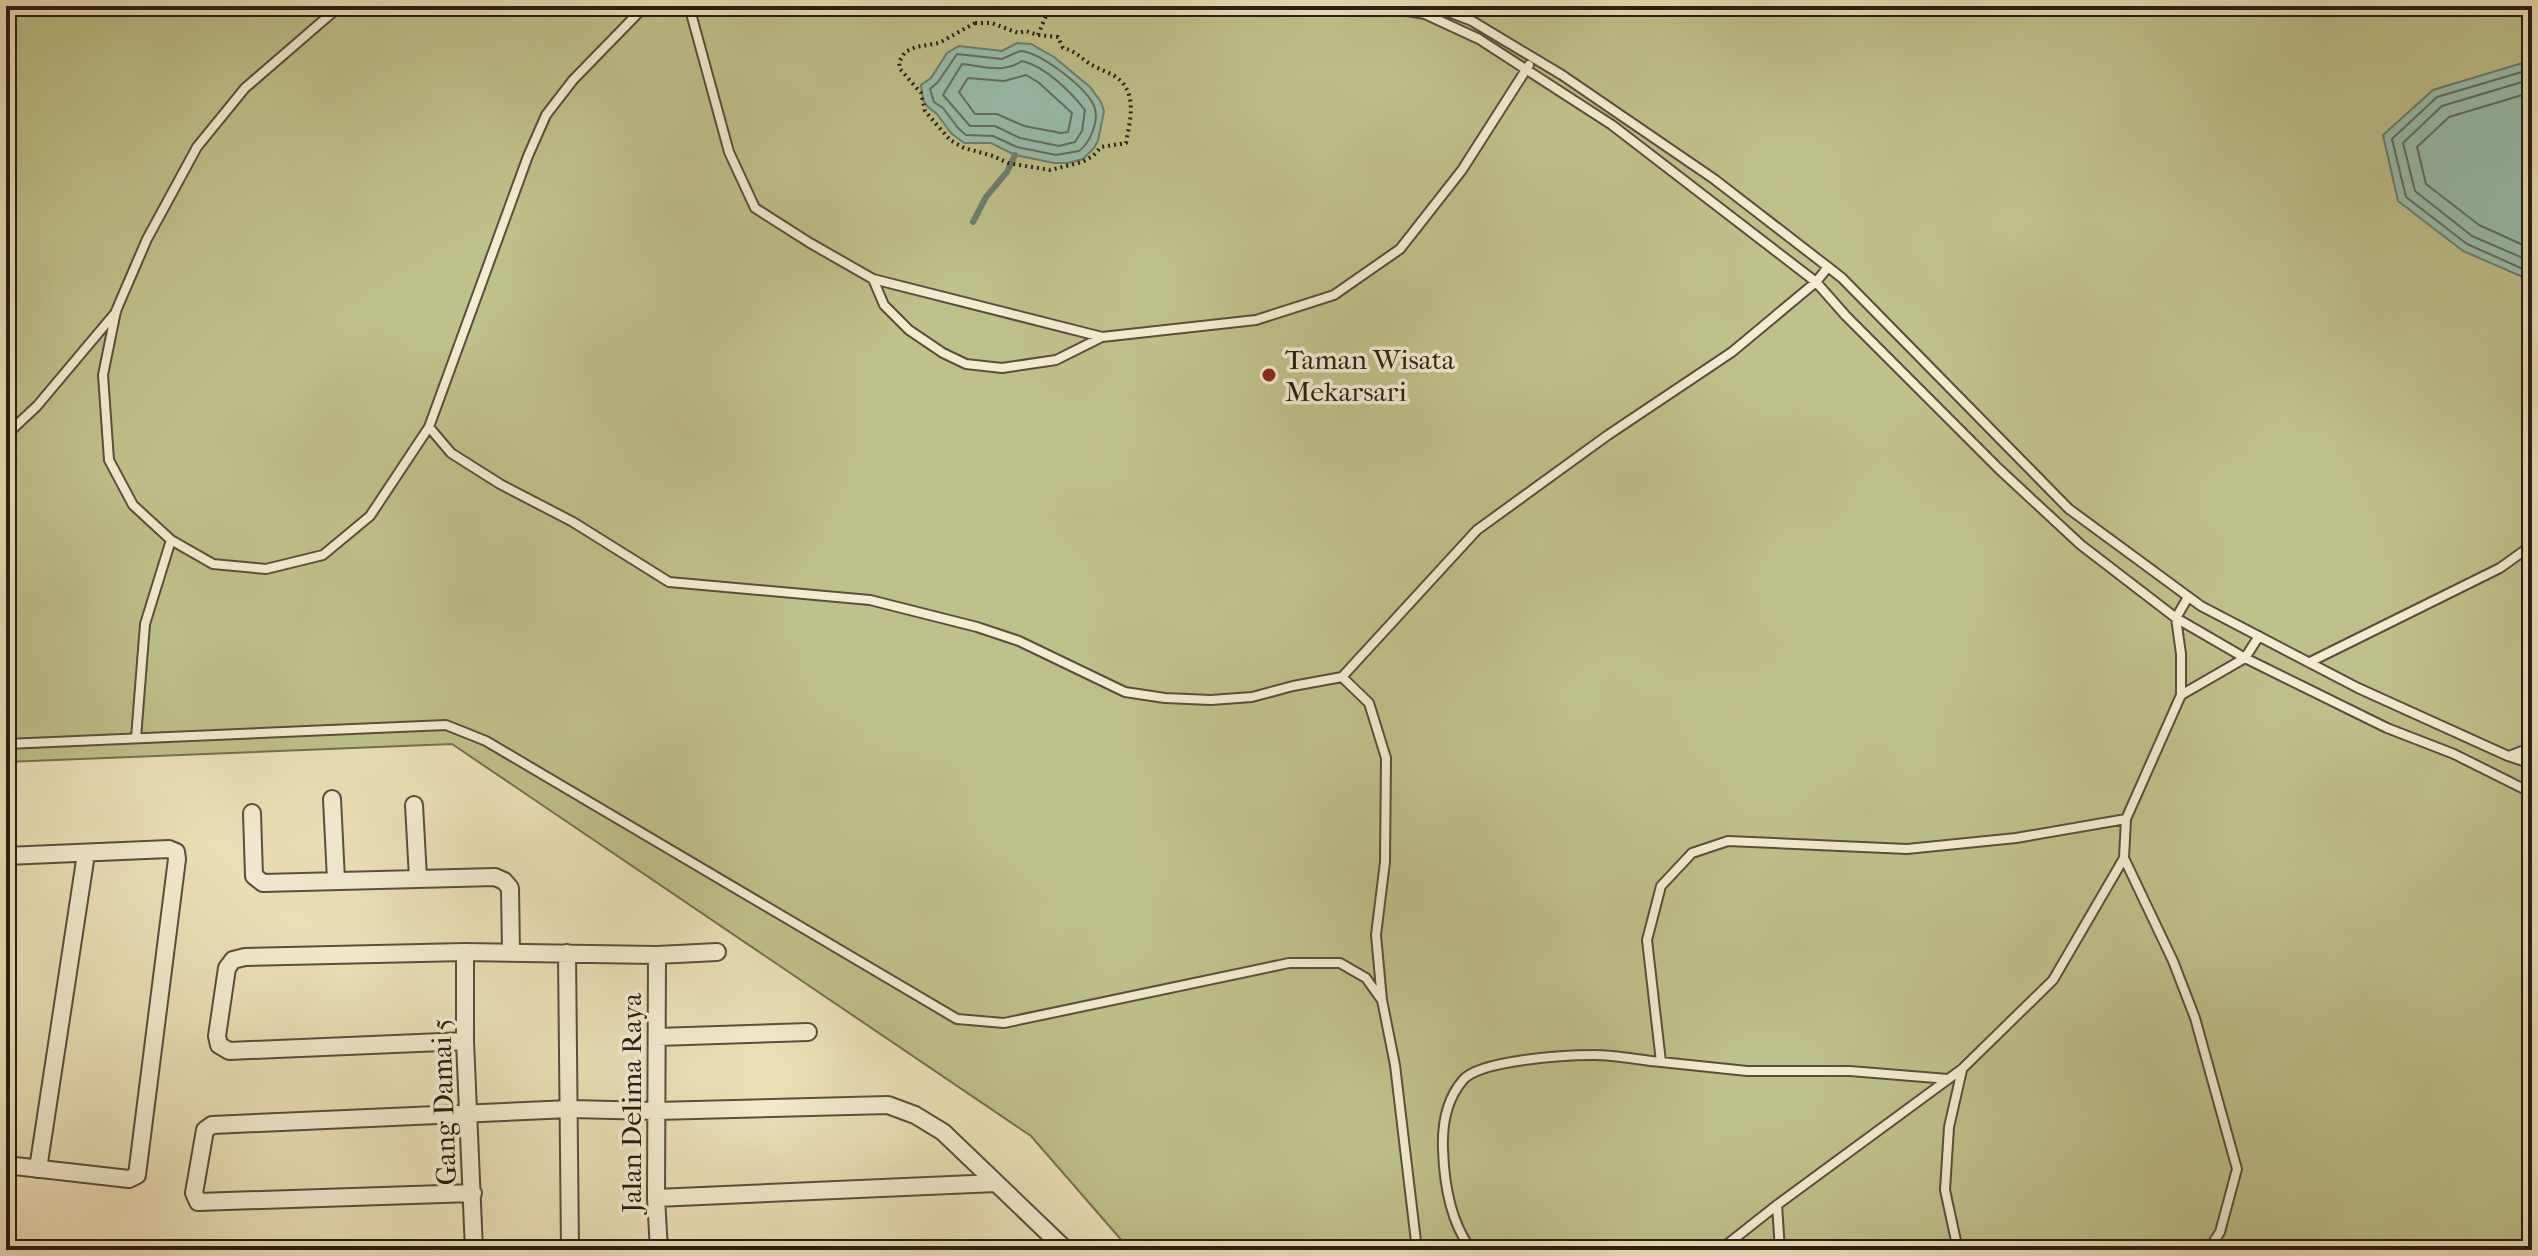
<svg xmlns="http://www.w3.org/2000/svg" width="2538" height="1256" viewBox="0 0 2538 1256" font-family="'IM FELL French Canon',serif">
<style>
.green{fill:#bfc18a;stroke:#747050;stroke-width:2}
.water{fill:#99beae;stroke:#6c7e71;stroke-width:2}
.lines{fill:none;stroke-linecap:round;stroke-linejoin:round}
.shore{stroke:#606e62;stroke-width:2}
.stream{stroke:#6c7e71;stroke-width:6}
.service-casing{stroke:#594f3e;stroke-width:12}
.minor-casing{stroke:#594f3e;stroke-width:20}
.path{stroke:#281e16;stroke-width:4;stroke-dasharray:2 4;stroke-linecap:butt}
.service{stroke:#f3ecd1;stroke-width:8}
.minor{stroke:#f3ecd1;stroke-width:16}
.poi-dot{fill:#8f2418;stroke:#f3ecd1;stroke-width:3}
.labels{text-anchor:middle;stroke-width:7;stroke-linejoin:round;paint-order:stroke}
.poi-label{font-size:28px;fill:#281e16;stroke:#f3ecd1;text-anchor:start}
.street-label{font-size:28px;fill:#281e16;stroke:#f3ecd1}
</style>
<rect width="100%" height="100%" fill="#ece1b8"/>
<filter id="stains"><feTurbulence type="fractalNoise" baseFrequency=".0025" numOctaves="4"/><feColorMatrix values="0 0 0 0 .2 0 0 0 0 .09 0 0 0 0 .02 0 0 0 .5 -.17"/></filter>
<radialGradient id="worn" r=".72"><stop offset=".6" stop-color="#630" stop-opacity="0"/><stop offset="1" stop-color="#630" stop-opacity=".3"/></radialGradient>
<!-- green -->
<path class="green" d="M6 6H2532V1250H1130L1031 1136 452 744 6 762Z"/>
<!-- water -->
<path class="water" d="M1017 43 1031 44 1054 57 1090 87 1101 102 1104 111 1098 141 1094 148 1083 159 1068 163H1054L1015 155 991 143H964L951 133 937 114 927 106 923 100 921 85 931 78 947 53 959 46 1002 51Z
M2532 60V281L2463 251 2398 201 2383 135 2433 90Z"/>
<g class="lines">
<!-- shore -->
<path class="shore" d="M1020 51C1040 52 1086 87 1094 106 1100 120 1090 143 1079 151L1056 155 1017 147 993 136 966 135 958 128 943 108 934 102 930 89 938 82 957 54 1002 59Z
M1022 61C1046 67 1070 91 1085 110L1082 131 1075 142 1059 146 1020 138 995 126H970L943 95 962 64C983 66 1002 74 1022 61Z
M2532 69 2437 97 2392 139 2406 197 2467 244 2532 273
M1026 75 1038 82 1072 113 1068 132 1061 133 1024 126 997 114H975L959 92 968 78 1004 81Z
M2532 79 2442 106 2403 143 2415 191 2472 236 2532 262
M2532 92 2449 117 2417 147 2426 184 2479 225 2532 249"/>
<!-- stream -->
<path class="stream" d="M973 222 986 197 1007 172 1015 155"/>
<defs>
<path id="service" d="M340 6 245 88 197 147 147 239 116 311 103 375 109 460 133 505 171 540 213 564 266 569 323 555 370 516 429 427 528 156 546 115 573 80 645 6
M689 6 729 152 755 208 810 243 873 279 1102 337 1256 320 1334 295 1400 249 1462 170 1529 65
M1378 6 1425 14 1479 39 1612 125 1816 282 1846 316 1999 469 2081 545 2176 618 2245 658 2387 728 2454 754 2532 793
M1433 6 1472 21 1562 75 1714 179 1828 267 1842 278 2069 509 2201 606 2358 688 2508 756 2532 764
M2185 6H2195
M6 10 9 6
M873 279 884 305 909 330 943 353 966 364 1002 368 1056 360 1102 337
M429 427 451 453 500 484 573 522 669 582 870 600 977 627 1019 641 1125 692 1165 698 1211 700 1252 697 1293 686 1342 677 1369 703 1386 758 1385 862 1376 935 1382 1000 1395 1065 1417 1250
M6 435 37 406 116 312
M2310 662 2500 568 2532 545
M1342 677 1477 530 1608 435 1732 352 1816 282 1828 267
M2181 695 2245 658 2259 636
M136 738 145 624 171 540
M6 744 446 725 486 741 957 1019 1004 1023 1289 963H1340L1366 978 1381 999
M2509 756 2532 747
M2124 858 2173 961 2195 1018 2237 1169 2220 1232 2208 1250
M1661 1062 1747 1071H1850L1948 1079
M1777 1205 1780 1250
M1470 1248 1499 1250
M1465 1250 1470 1248C1450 1220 1444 1183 1443 1149 1442 1124 1446 1100 1463 1080 1480 1060 1566 1055 1594 1055 1616 1055 1639 1060 1661 1062L1647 940 1661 886 1692 853 1728 841 1907 849 2016 838 2126 819 2181 695V654L2176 618 2188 597
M1720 1250 1777 1205 1962 1069 2053 980 2124 858 2126 819
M1958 1250 1945 1190 1949 1127 1962 1070"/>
<path id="minor" d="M332 799 336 880
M414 805 418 878
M252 813 254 876 263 883 495 877 504 881 510 888 511 952
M6 856 169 849 176 852 177 859 137 1175 129 1179 6 1165
M465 952V1041L474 1250
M567 953 570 1250
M657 955 656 1198 659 1250
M657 1037 808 1032
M465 1041 229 1051 219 1045 217 1036 227 968 233 960 245 957 465 952 657 955 717 952
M38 1169 86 854
M473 1193 198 1202 194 1193 205 1130 212 1125 570 1109 656 1111 888 1105 915 1115 943 1132 1066 1250
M656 1198 996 1183"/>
</defs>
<!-- service casing -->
<use href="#service" class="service-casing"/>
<!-- minor casing -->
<use href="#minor" class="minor-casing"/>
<!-- path -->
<path class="path" d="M975 23H992L1018 33 1026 31 1038 35 1058 37 1063 48C1074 50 1081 58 1090 64 1097 68 1105 71 1113 75 1139 90 1130 120 1126 143L1101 147 1093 156 1082 162 1050 170 1008 163 993 156 964 148 950 140 925 111 921 93 900 69 899 62 905 52 916 47 939 43Z
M1038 35 1050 6"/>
<!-- service -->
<use href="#service" class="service"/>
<!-- minor -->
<use href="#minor" class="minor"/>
</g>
<!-- markers -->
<circle class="poi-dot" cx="1269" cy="375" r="8"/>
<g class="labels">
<!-- poi labels -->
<g class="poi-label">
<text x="1285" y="369">Taman Wisata<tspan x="1285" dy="32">Mekarsari</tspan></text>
</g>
<!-- street labels -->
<g class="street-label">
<text transform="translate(443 1102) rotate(-92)" y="10">Gang Damai 5</text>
<text transform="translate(631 1103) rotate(-90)" y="10">Jalan Delima Raya</text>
</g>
</g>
<!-- margin -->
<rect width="2538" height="1256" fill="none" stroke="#ece1b8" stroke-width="32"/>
<rect x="8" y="8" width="2522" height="1240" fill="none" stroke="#281e16" stroke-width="4"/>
<rect x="16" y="16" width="2506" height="1224" fill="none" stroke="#281e16" stroke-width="2"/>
<rect width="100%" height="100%" filter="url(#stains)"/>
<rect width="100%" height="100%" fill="url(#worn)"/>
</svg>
